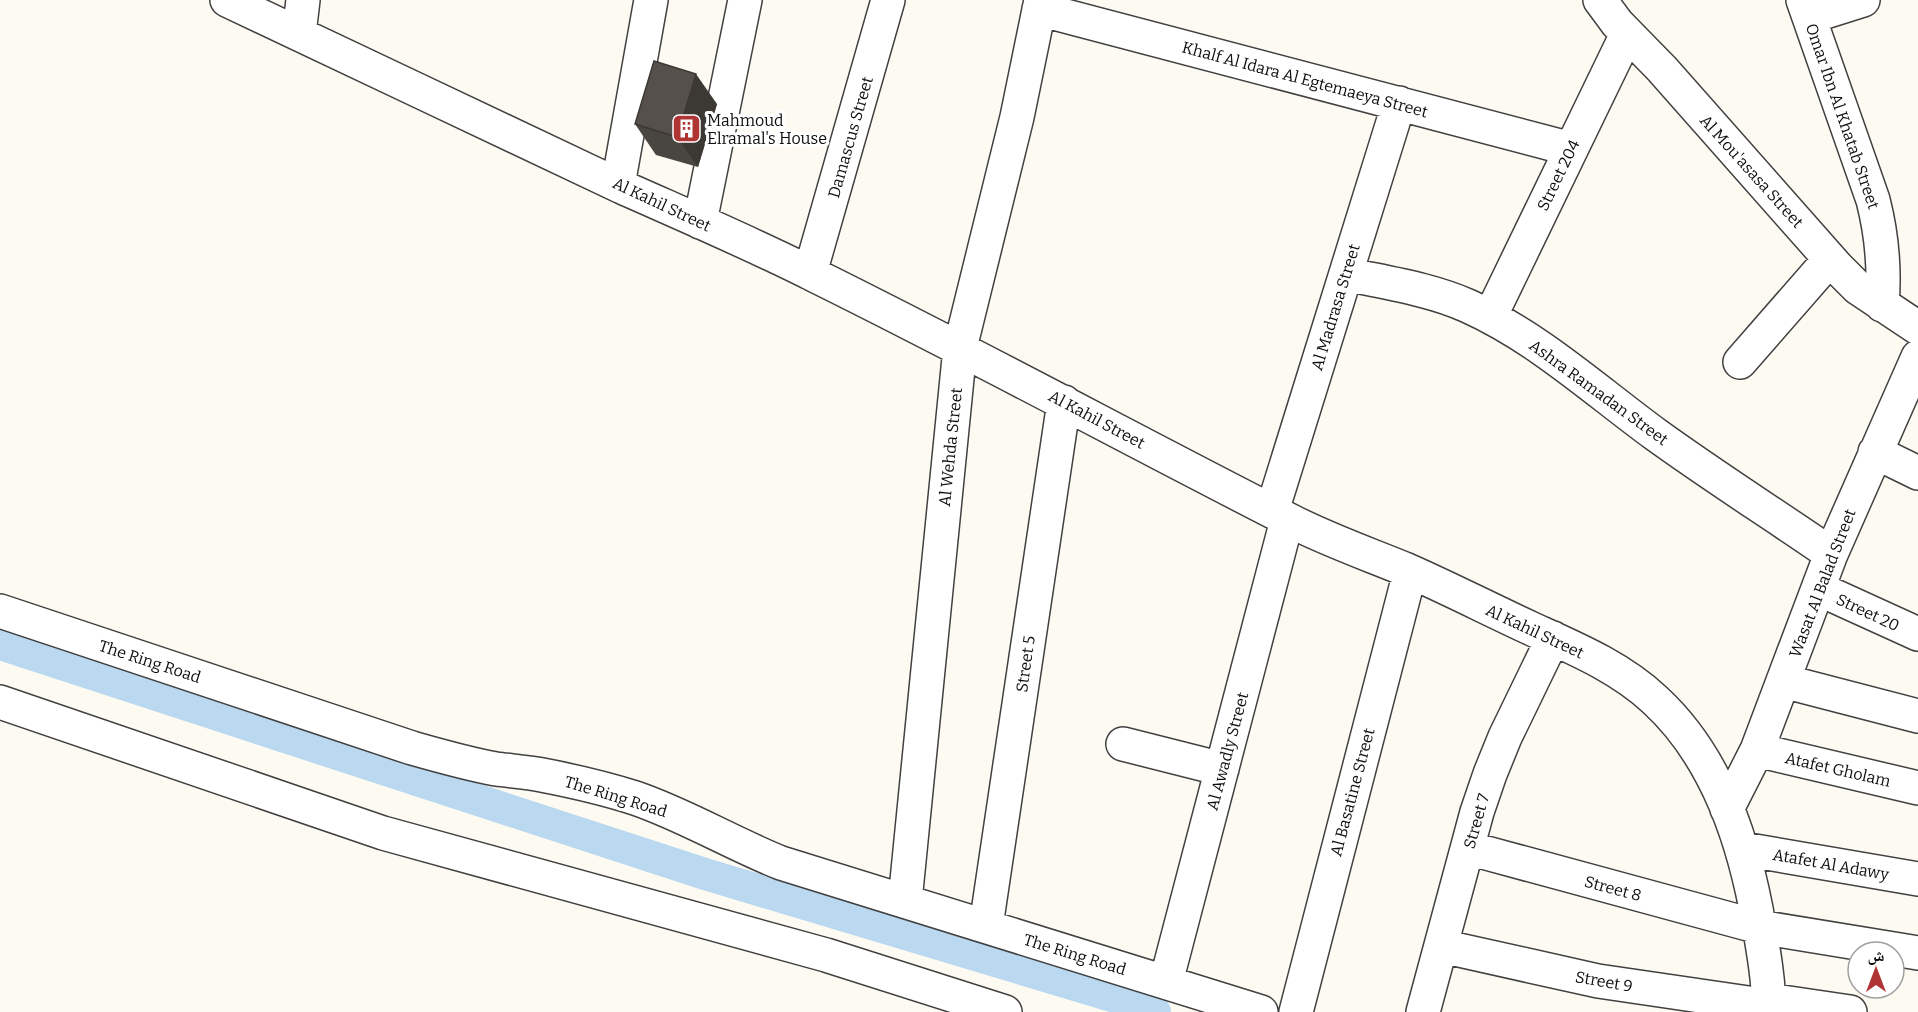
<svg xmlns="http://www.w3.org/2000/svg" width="1918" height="1012" viewBox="0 0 1918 1012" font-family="Bitter,'Noto Naskh Arabic',serif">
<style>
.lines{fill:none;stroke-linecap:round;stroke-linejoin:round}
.canal{stroke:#bad9f0;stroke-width:32}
.minor-casing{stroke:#414141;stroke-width:36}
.minor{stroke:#fff;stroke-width:33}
.wall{fill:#494540}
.shaded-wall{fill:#3c3834}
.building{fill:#55504b;stroke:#3c3834;stroke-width:1.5}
.labels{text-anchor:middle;stroke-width:6;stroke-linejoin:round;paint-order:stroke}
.street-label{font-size:16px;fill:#0e0e0e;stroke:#fff}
.poi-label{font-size:16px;fill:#0e0e0e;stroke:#fff;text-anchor:start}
</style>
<rect width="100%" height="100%" fill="#fdfbf1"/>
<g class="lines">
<!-- canal -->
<path class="canal" d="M0 644 705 874 1125 1000 1155 1012"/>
<defs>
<path id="minor" d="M227 0C359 62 490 125 622 187 687 216 753 244 816 276 976 355 1132 440 1291 521 1328 540 1368 554 1407 570 1448 588 1489 609 1530 628 1574 648 1620 667 1655 700 1718 758 1745 844 1759 925 1764 954 1769 983 1769 1012
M1600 0 1617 23 1662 69 1837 267 1858 288 1918 328
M1803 0 1873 200C1882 235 1885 268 1882 305
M1039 9 1571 149
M1809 17 1863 0
M299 34 303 0
M618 185 651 0
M700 222 745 0
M810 273 888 0
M1346 274C1387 283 1430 289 1468 306 1537 337 1595 390 1655 434 1713 476 1773 514 1831 554
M1490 317 1627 34
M1740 362 1830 259
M1875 452 1918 473
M1272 511 1399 103
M1819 589 1918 634
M0 611 412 748C440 756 468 764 496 769 511 771 527 772 542 775 573 781 604 788 635 798 685 815 731 843 781 863L1261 1012
M1783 681 1918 716
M0 702 383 833 826 955 1005 1012
M1123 744 1222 769
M1757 750 1918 788
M1727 809 1757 750 1831 554 1918 357
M1468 848 1759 927 1918 953
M1743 849 1918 879
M905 901 960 348 1017 117 1041 0
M986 926 1064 402
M1441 946 1598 981 1769 1006
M1166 982 1287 520
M1769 1000 1850 1012
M1296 1012 1410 572
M1423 1012 1477 812 1490 774 1505 737 1553 638"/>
</defs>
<!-- minor casing -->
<use href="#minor" class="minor-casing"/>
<!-- minor -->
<use href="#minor" class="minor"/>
</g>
<!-- wall -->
<path class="wall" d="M717 104 698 167 656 155 635 124Z"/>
<!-- shaded-wall -->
<path class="shaded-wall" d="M696 74 717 104 698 167 677 137Z"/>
<!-- building -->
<path class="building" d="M654 61 696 74 677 137 635 124Z"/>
<!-- icons -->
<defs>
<symbol id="building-square" viewBox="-11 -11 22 22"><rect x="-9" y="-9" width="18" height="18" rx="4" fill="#af3535" stroke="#fff"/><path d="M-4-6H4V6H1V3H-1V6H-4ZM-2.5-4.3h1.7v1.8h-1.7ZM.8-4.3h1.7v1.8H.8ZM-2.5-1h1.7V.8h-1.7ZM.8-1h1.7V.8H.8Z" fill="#fff"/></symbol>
</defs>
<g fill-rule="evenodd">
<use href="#building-square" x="670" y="112" width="33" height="33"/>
</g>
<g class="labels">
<!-- street labels -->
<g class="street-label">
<text transform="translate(1305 79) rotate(15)" y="6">Khalf Al Idara Al Egtemaeya Street</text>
<text transform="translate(1843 116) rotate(71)" y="6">Omar Ibn Al Khatab Street</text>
<text transform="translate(850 137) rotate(-74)" y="6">Damascus Street</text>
<text transform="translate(1752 171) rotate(48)" y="6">Al Mou'asasa Street</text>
<text transform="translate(1558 175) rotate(-64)" y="6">Street 204</text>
<text transform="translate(662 204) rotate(25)" y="6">Al Kahil Street</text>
<text transform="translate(1335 307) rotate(-73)" y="6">Al Madrasa Street</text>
<text transform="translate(1599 392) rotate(36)" y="6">Ashra Ramadan Street</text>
<text transform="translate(1097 419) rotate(28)" y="6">Al Kahil Street</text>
<text transform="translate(950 447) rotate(-84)" y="6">Al Wehda Street</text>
<text transform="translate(1822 583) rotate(-69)" y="6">Wasat Al Balad Street</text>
<text transform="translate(1868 612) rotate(25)" y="6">Street 20</text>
<text transform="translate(1535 631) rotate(25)" y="6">Al Kahil Street</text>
<text transform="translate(150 661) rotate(18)" y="6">The Ring Road</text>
<text transform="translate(1025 664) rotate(-82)" y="6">Street 5</text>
<text transform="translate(1227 751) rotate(-75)" y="6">Al Awadly Street</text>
<text transform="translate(1838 769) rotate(13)" y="6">Atafet Gholam</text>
<text transform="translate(1352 792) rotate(-75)" y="6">Al Basatine Street</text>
<text transform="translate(616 796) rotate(17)" y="6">The Ring Road</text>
<text transform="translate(1476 821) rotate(-74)" y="6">Street 7</text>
<text transform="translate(1831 864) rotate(10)" y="6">Atafet Al Adawy</text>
<text transform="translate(1613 888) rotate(15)" y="6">Street 8</text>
<text transform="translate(1075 954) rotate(17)" y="6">The Ring Road</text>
<text transform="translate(1604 981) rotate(10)" y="6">Street 9</text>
</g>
<!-- poi labels -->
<g class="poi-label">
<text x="707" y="126">Mahmoud<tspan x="707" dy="18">Elramal's House</tspan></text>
</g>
</g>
<!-- north arrow -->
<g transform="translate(1876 970)"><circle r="28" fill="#ffffff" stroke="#9f9f9f" stroke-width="1.5"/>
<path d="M0-4.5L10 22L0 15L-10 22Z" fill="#af3535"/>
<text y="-9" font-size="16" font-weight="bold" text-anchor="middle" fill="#0e0e0e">ش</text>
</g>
</svg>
